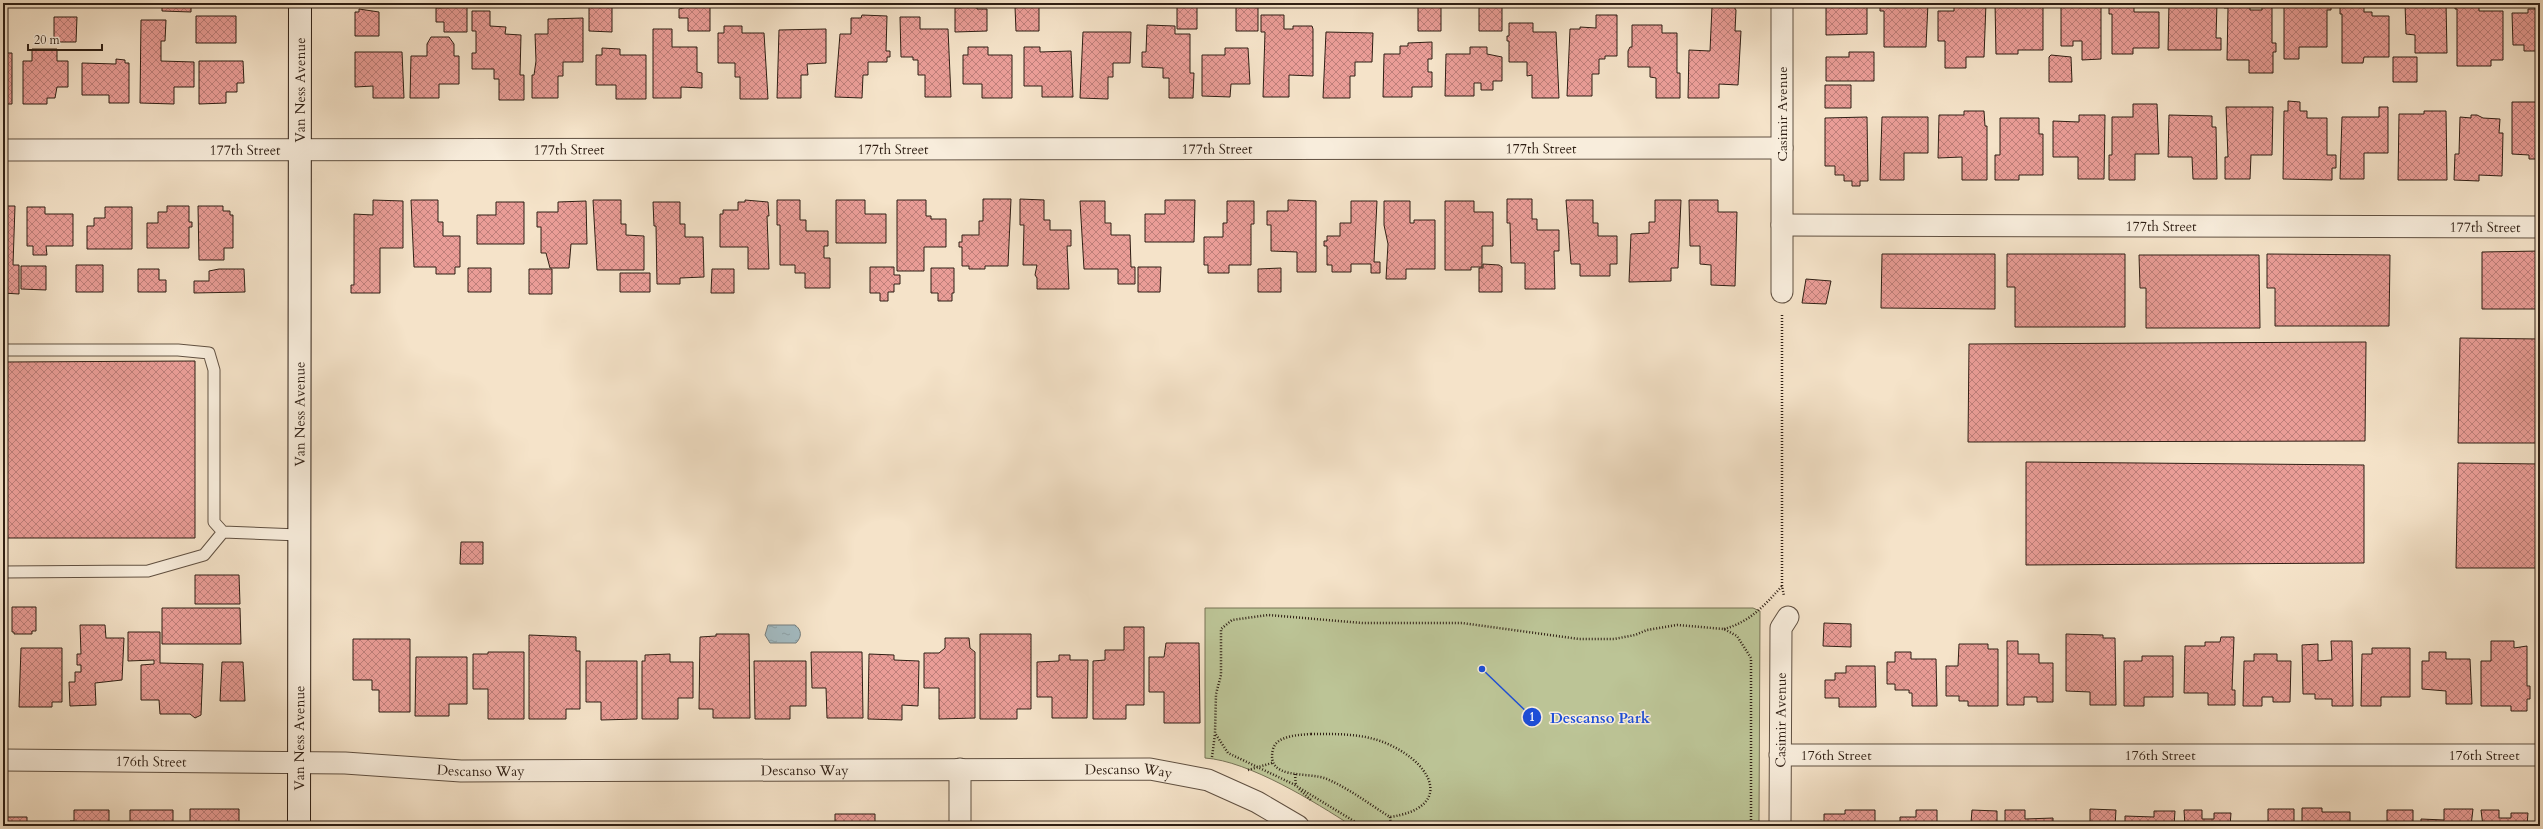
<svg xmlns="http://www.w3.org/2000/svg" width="2543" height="829" viewBox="0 0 2543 829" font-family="Cardo,serif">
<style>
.park{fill:#bcc496;stroke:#767255}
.water{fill:url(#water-ripples);stroke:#757d7c}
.building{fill:url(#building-cross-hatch);stroke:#2f1f14}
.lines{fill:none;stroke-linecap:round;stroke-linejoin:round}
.service-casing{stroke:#605041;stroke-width:13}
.minor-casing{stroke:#605041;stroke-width:23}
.secondary-casing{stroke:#2f1f14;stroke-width:24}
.path{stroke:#2f1f14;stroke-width:2.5;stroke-dasharray:1 2;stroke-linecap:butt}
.service{stroke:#f8eddc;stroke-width:11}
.minor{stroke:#f8eddc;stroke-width:21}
.secondary{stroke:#f8eddc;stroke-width:22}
.labels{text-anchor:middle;stroke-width:3;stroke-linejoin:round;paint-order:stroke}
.street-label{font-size:14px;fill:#2f1f14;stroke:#f8eddc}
.leader{fill:none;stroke:#1d4ed8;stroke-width:1.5}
.callout-dot{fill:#1d4ed8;stroke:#f8eddc;stroke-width:1.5}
.mark-label{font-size:12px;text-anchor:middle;font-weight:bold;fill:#fff}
.callout-label{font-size:15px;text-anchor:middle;font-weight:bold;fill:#1d4ed8;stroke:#f8eddc;stroke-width:3;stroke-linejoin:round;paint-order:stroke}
</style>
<defs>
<pattern id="water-ripples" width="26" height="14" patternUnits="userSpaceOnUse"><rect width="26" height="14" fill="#a3bbc2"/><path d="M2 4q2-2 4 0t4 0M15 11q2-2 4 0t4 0" fill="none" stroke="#8da0a6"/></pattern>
<pattern id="building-cross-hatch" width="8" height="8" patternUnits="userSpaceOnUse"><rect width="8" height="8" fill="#ea9d97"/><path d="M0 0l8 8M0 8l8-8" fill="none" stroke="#be7f7a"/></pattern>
</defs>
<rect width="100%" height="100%" fill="#f5e3c9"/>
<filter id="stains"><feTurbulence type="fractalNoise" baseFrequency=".005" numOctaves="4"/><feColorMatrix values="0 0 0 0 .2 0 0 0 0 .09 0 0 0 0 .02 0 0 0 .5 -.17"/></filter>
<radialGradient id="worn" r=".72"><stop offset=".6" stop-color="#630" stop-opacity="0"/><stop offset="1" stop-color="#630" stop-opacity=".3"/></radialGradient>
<!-- park -->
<path class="park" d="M1205 608H1753L1760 611 1759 826H1352C1315 802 1249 761 1205 758Z"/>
<!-- water -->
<path class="water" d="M768 625H795C802 630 802 637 796 643H770L765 635Z"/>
<!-- building -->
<path class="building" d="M162 3H191V12L162 11Z
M407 3H429V6H407Z
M649 3H691V6H649Z
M731 3H769V6H763V4Z
M871 3H893V5L871 6Z
M931 3H954V6H931Z
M1198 3H1221V5H1198Z
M1319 3H1341V5H1319Z
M1379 3H1403V4H1379Z
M1481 3H1491V6H1481Z
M1563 3H1586V5H1563Z
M1826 3H1867V34L1826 35Z
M1880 3H1928L1926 47H1884V11H1880Z
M1961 3H1986L1984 57H1966V68H1945V41H1938V11H1954V6H1961Z
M1995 3H2019V7H2043V50H2018V54H1996Z
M2061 3H2101V59L2082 60V41H2073V46H2061Z
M2109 3H2134V12H2159V48H2133V54H2112V14H2109Z
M2169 3H2217L2216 38H2221V50H2168Z
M2224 3H2250V10H2262V5H2272V43H2276V52H2273V73H2249V60H2227L2228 8H2224Z
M2284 3H2331V10H2327V47H2299V59H2284Z
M2340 3H2364V12H2372V16H2389V57H2364L2363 63H2342V14H2340Z
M2405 3H2446L2447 53H2415V35L2406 34Z
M2455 3H2479V11H2503V60H2491V66H2457V9H2455Z
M2535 3H2540V61L2538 51H2524V45H2513L2512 13H2528V9H2535Z
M1236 6H1258V31H1236Z
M1418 6H1441V31H1418Z
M1479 6H1502V31H1479Z
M467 7V32H444V22H436V8Z
M589 7H612V32L589 31Z
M687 7H710V31H688V18H679V9Z
M977 7V9H987V31L955 32V8Z
M1015 7H1039V31H1016Z
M1177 7H1197V29H1177Z
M1712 7H1734L1736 10 1735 31H1741L1738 85 1719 84V98H1688L1689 50 1710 51Z
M359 9 379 12V36H355V12H359Z
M472 11H490V26L506 27 505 34 521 35 520 75H524V100H499V79H494V69H472V53H476V31H472Z
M862 15 887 16 886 51H890V57H887V62H868V75H863L862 98 835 97 840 34H851V18H861Z
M1261 15H1284V29H1293V26H1312L1313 29V76L1289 75V97H1263L1265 32H1261Z
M1596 15H1617V56H1605V59H1599V74H1592V96H1567L1570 29H1580V27L1596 28Z
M196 16H236V43H196Z
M54 17H77L76 42H54Z
M900 17H920V29H948L951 97H925V75H918V60H913V57H901Z
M583 18V62H563V76H558V98H532V75H534L536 61 535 34H548V19Z
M141 20H166L165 41H161V61L194 62V87H174V104L140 103Z
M1509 23H1533V32H1556L1559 98H1532V75L1527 76V62H1509V41H1507V36H1509Z
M1147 25 1175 26V34H1190V73H1194L1193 98H1169V78H1163V68L1142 67V52H1146Z
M1632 25H1662V33H1677V73H1680V98H1656V78L1650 77V67H1628V51L1630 47H1632Z
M724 26H742V33H764L768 99H740V77H735V63H718V33H724Z
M653 29H672V47H697V72L702 73V88L681 87V98H653Z
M826 29V63L807 64 808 75H801V98H777L779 30Z
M1083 32H1131L1130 63H1113V77H1108V99L1080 98Z
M1326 32 1373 33 1372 62H1355V76H1350V98H1323Z
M431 37H449L454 44V56H459V84H439V98H410L411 56H427V44Z
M1432 42V59H1428V72H1432V87H1412V97H1383L1384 54H1400V46H1408V43Z
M968 47H988V55H1012V98H982V84H963V55H968Z
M1024 47H1040V52L1071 51 1073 97H1042V86H1024Z
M1470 47H1487V54L1502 57V81H1493V90H1481V83H1474V96H1445L1446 54H1470Z
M602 48 620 49V55H646V99H616V85H596V55H602Z
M1225 48H1248L1250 84H1231L1230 97 1202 96V55H1225Z
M32 49H57V61H68V87H57L55 98H47V104H23V61H32Z
M355 52H402L404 98H373V86L355 87Z
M1849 52H1874V81H1826V57H1849Z
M3 53H12V104H3Z
M2051 55 2071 57 2072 82H2049V57Z
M2393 57H2417V82H2393Z
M116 59 125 60V63H129V103H109V95H82V63L116 64Z
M199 61H243L244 83H237V92H226V103L199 104Z
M1825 85H1851V108H1825Z
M2288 101 2300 102V111H2307V118H2327V155H2336V168H2332V180L2283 179 2284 111H2288Z
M2512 102H2540V179H2536V159H2529V155L2512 154Z
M2133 104H2157L2159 154H2135V180H2109V155H2112V117H2133Z
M2226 107H2273L2272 155H2251L2250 179H2225V157H2228Z
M2379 107H2388V153H2364V179H2340L2342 117H2379Z
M1964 111H1984L1985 126H1987V180H1962V157L1938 158 1939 115H1964Z
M2424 111H2446L2447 180H2398L2399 114H2424Z
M2079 115H2105L2104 179H2078V157H2053V121L2079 122Z
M2169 115 2212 116V127H2216L2217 179H2193L2192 157H2168Z
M2471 115H2477L2483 118 2500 119 2499 133H2503L2502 176 2479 175V181L2454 180 2455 154H2459L2460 117 2471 118Z
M1867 117 1868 181H1860V186H1852V181H1844V175H1835V166H1825V118Z
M1882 117H1928V153H1904V180H1880Z
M2000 118H2039V134H2043V175H2019V180H1995V155H2000Z
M983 199H1011L1008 266H985V269H969V266H962V247H959V242H962V235H979V221H983Z
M1020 199 1044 200V220H1050V230H1071V246H1067L1069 289H1037V278L1035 275 1037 265H1023L1024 225H1020Z
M1507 199H1532V219H1537V230H1559V251H1554L1555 289H1525V263H1511L1510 223H1507Z
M373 200 403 201V248H380V293H351V285H354V214L373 215Z
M411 200H438V222H443V236H460V267H455V274H436V267H414Z
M593 200H621V224H626V235L644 236V270H597Z
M745 200 768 202 769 216H767L769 269H748V247H720V214H723V210H738V202H745Z
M777 200H800V220H806V231H828V246H824V258H830V288H805V273H795V265H780V225H777Z
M836 200H865V214H886V243H836Z
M897 200H926V216H931V219H946V247H924V271H897Z
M1165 200H1195L1194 242H1145V214H1165Z
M1288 200 1316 201V272H1297V252L1271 251V225H1267V211H1288Z
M1566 200H1593V223H1598V236H1617V264H1610V276H1580V264H1571Z
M1655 200H1681L1678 268H1671V281L1629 282 1631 234 1649 233V222H1655Z
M1689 200H1718V212H1737L1735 286 1711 285V265L1700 264V246H1690Z
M586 201 587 244H571L569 268H550L546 253H541V227H537V212H558V202Z
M1080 201H1105V223H1111V235H1130L1131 267H1135V284H1118V269H1084Z
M1227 201H1254V224H1251V265H1229V273H1208V265H1204V237H1223V223H1227Z
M1351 201H1377L1374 262H1380V273H1371V264H1351V272H1332V265H1327V246H1324V241H1327V236H1340V223H1351Z
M1384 201H1410V223H1414V220H1435V269H1406V279H1386L1388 244 1384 225Z
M1445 201H1474V212H1493V246H1482V267H1471V270H1445Z
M496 202H524V244H477V215H496Z
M653 202H680V224H685V237H703L704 277 680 278V284H657L656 226H654Z
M3 206H15L13 265H19V294L3 293Z
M167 206H189V222H192V227H189V248H147V223H158V212H167Z
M198 206H223V211H230V215H233V248H224V260H199Z
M27 207H45V214H73V246H46L47 255H33V246H27Z
M105 207H132V249H87V226H94V218H105Z
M2540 251V309H2482V252Z
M1882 254H1995V309L1881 308Z
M2007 254H2125V327H2015V287H2007Z
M2267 254 2390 255 2389 326H2275V288H2267Z
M2139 255H2259L2260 328H2146V288H2140Z
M1483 264 1499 265 1502 267V292H1479V268H1483Z
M76 265H103V292H76Z
M21 266H46V290L21 289Z
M870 267H894V275H900V284H894V292H888V301H880V293H870Z
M1138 267H1161L1160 292H1138Z
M468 268H491V292H468Z
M931 268H954V293H952V301H938V293H931Z
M1281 268V292H1258V269Z
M138 269H159V280H166V292H138Z
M219 269H244L245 292 194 293V281H209V271Z
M529 269H552V294H529Z
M712 269H734V293H711Z
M620 273H650V292H620Z
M1806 279 1831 281 1826 304 1802 303Z
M2460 338 2540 339V443H2458Z
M2366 342 2365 441 1968 442 1969 344Z
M195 361V538H3V362Z
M2026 462 2364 465V563L2026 565Z
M2458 463 2540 464V568H2456Z
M461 542H483V564H460Z
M195 575H239L240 604H195Z
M12 607H36V631H32V634H14V632H12Z
M162 608H240L241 644H162Z
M1824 623 1851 624V647L1823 646Z
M80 625H105L106 638H124L122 680 95 683 96 705 70 706 69 682H75V672H81V665H77V654H81Z
M1124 627H1144V705H1126V719H1093V661L1105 660V650H1124Z
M128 632H160V663L203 664 201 715 195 718 190 714H160L159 700H141V665L154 664V660L128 661Z
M716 634H749L750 718H713V709H699L700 637 716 636Z
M980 634H1031V709H1017V719H980Z
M2066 634 2103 635V638H2115L2116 705H2090V692L2066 691Z
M529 635 576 637V651H580V709H566V719H529Z
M3 636H6V682H3Z
M2221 637H2234L2232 690H2235V705H2208V693H2184L2185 646H2205V642H2220Z
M945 638H969L970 648 975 652V718L939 719V688H924V653H939L945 648Z
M353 639H410V712H379V690H372V680H353Z
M2007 641H2018V654H2039V663H2053V702H2037V697H2024V705H2007Z
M2331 641H2352L2353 706H2332V699H2315V694H2303L2302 645 2318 644V661L2332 660Z
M2491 641H2514V648L2527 646V686H2530V699H2527V711H2511V706H2481V661H2491Z
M1166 643H1199L1200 723H1164V692H1149V657H1164Z
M1959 644H1988V649H1998V706H1968V701H1959V696H1946V666H1958Z
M21 648H62V702H52V707H19Z
M2372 648H2410V697H2381V706H2361L2362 654H2372Z
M488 652H524V719H488V689H473V654H488Z
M811 652H862L863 718H827L826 688H812Z
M1895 652H1911V659H1936L1937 706H1912V693H1909V690H1895V684H1887V662H1895Z
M2429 652H2446V659H2470L2472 704H2446V691L2422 689V661H2429Z
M670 654V662H693V698H678V719H642V661H645V655Z
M869 654 894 655V660L919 661 918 706 902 705V720L868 719Z
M2254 654H2277V661H2291L2290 702H2273V697H2262V706H2243L2244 661H2254Z
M1059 655H1070V660H1088L1087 718H1052V697H1037V662L1059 661Z
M2142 656H2173V697H2144V706H2124V661H2142Z
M416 657H467V704H449V716H415Z
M586 661H637V719L601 720V702H586Z
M754 661H806V706H790V719H755Z
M222 662H243L245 701H220Z
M1846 666H1875L1876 707H1839V698H1825V680H1835V673H1846Z
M2302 808H2322V812H2350V826H2302Z
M190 809H239V826H190Z
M2090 809 2116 810 2115 826H2073H2086V822H2090Z
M2268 809H2294V825L2251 826 2264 825V822H2268Z
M2444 809H2473L2471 826H2421V819L2444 820Z
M74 810H109V826H70V821H74Z
M130 810H173V826H134V824H130Z
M1845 810H1875V826H1824V814H1845Z
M1916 810H1937V826H1887V822H1900V817H1916Z
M1972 810 1997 811V825L1994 826H1954H1968V823H1971Z
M2005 810H2025V819L2053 818V826H2005Z
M2184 810H2202V819H2214V813H2231L2230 826H2185Z
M2387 810H2413V826H2376V822H2387Z
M2481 810H2499V818H2511V813H2528L2527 826H2483Z
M2154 811H2175L2174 826H2125V816L2154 817Z
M835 814H875V826H835Z
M3 817H27V826H3Z
M378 822H409V826H378Z
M415 825H450V826H415Z
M635 825V826H601Z
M747 825V826H714Z"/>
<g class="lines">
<defs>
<path id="service" d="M3 350H178L209 353 214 370V522L223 532 299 535
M3 572 148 571 204 555 223 532"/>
<g id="minor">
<path d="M1782 3V292"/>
<path id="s1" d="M3 150 1782 148"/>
<path id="s2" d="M1782 225 2540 227"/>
<path id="s3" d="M1780 755H2540"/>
<path id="s4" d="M3 760 345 763 461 771 1150 769 1208 780 1257 802 1298 826"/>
<path d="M960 769V826"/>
<path id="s5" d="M1780 826 1781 628 1788 617"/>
</g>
<g id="secondary">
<path id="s6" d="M299 826 300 3"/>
</g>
</defs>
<!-- service casing -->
<use href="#service" class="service-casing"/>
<!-- minor casing -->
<use href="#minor" class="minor-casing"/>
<!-- secondary casing -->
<use href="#secondary" class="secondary-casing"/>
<!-- path -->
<path class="path" d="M1782 315V586L1784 596
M1724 629C1750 622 1765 605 1782 586
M1311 734C1338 734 1365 733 1390 745 1435 766 1452 808 1390 817 1369 804 1350 789 1327 779 1308 771 1265 781 1273 749 1277 735 1300 735 1311 734Z
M1212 757 1215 734
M1248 770 1272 763
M1295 774 1296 786
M1299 789 1312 801
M1390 817 1391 826
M1362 826 1293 784 1228 753 1215 733 1216 694 1221 675V629L1232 620 1268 615 1363 623H1462L1579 639H1614L1635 635 1647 630 1677 625 1724 629 1737 636 1751 658V826"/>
<!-- service -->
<use href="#service" class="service"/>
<!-- minor -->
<use href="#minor" class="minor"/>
<!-- secondary -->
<use href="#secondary" class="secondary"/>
</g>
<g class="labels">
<!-- street labels -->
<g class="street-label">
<text dy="5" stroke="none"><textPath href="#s6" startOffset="736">Van Ness Avenue</textPath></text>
<text transform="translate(1782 114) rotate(-90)" y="5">Casimir Avenue</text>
<text dy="5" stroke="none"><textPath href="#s1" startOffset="566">177th Street</textPath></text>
<text dy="5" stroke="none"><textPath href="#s1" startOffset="890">177th Street</textPath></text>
<text dy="5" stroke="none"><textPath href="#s1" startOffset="1214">177th Street</textPath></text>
<text dy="5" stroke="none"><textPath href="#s1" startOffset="1538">177th Street</textPath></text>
<text dy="5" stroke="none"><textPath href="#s1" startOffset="242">177th Street</textPath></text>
<text dy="5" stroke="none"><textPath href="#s2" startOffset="379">177th Street</textPath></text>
<text dy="5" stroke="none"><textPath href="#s2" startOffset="703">177th Street</textPath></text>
<text dy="5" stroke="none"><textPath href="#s6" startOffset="412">Van Ness Avenue</textPath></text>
<text dy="5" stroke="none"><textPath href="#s5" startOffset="106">Casimir Avenue</textPath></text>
<text dy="5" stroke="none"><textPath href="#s6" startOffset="88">Van Ness Avenue</textPath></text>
<text dy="5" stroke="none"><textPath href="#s3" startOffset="56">176th Street</textPath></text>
<text dy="5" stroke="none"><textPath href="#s3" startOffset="380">176th Street</textPath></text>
<text dy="5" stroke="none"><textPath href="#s3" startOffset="704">176th Street</textPath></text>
<text dy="5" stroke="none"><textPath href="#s4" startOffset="148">176th Street</textPath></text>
<text dy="5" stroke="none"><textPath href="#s4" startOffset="478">Descanso Way</textPath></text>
<text dy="5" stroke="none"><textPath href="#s4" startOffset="802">Descanso Way</textPath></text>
<text dy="5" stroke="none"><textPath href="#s4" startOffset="1126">Descanso Way</textPath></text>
</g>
</g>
<!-- callouts -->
<path class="leader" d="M1482 669L1532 717"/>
<g class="callout-dot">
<circle cx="1482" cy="669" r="4"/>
<circle cx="1532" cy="717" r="10"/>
</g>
<g class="mark-label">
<text x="1532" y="721">1</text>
</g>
<g class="callout-label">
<text x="1600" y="723">Descanso Park</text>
</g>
<!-- margin -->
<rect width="2543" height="829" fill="none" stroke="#f5e3c9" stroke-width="16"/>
<rect x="4" y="4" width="2535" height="821" fill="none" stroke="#2f1f14" stroke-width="2"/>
<rect x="8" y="8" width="2527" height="813" fill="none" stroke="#2f1f14"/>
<!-- scale -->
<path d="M28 44v6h74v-6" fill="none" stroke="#2f1f14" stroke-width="2"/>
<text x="34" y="44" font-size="12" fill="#2f1f14" stroke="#f8eddc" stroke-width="3" paint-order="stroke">20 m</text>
<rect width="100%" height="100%" filter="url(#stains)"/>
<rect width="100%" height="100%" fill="url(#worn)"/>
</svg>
